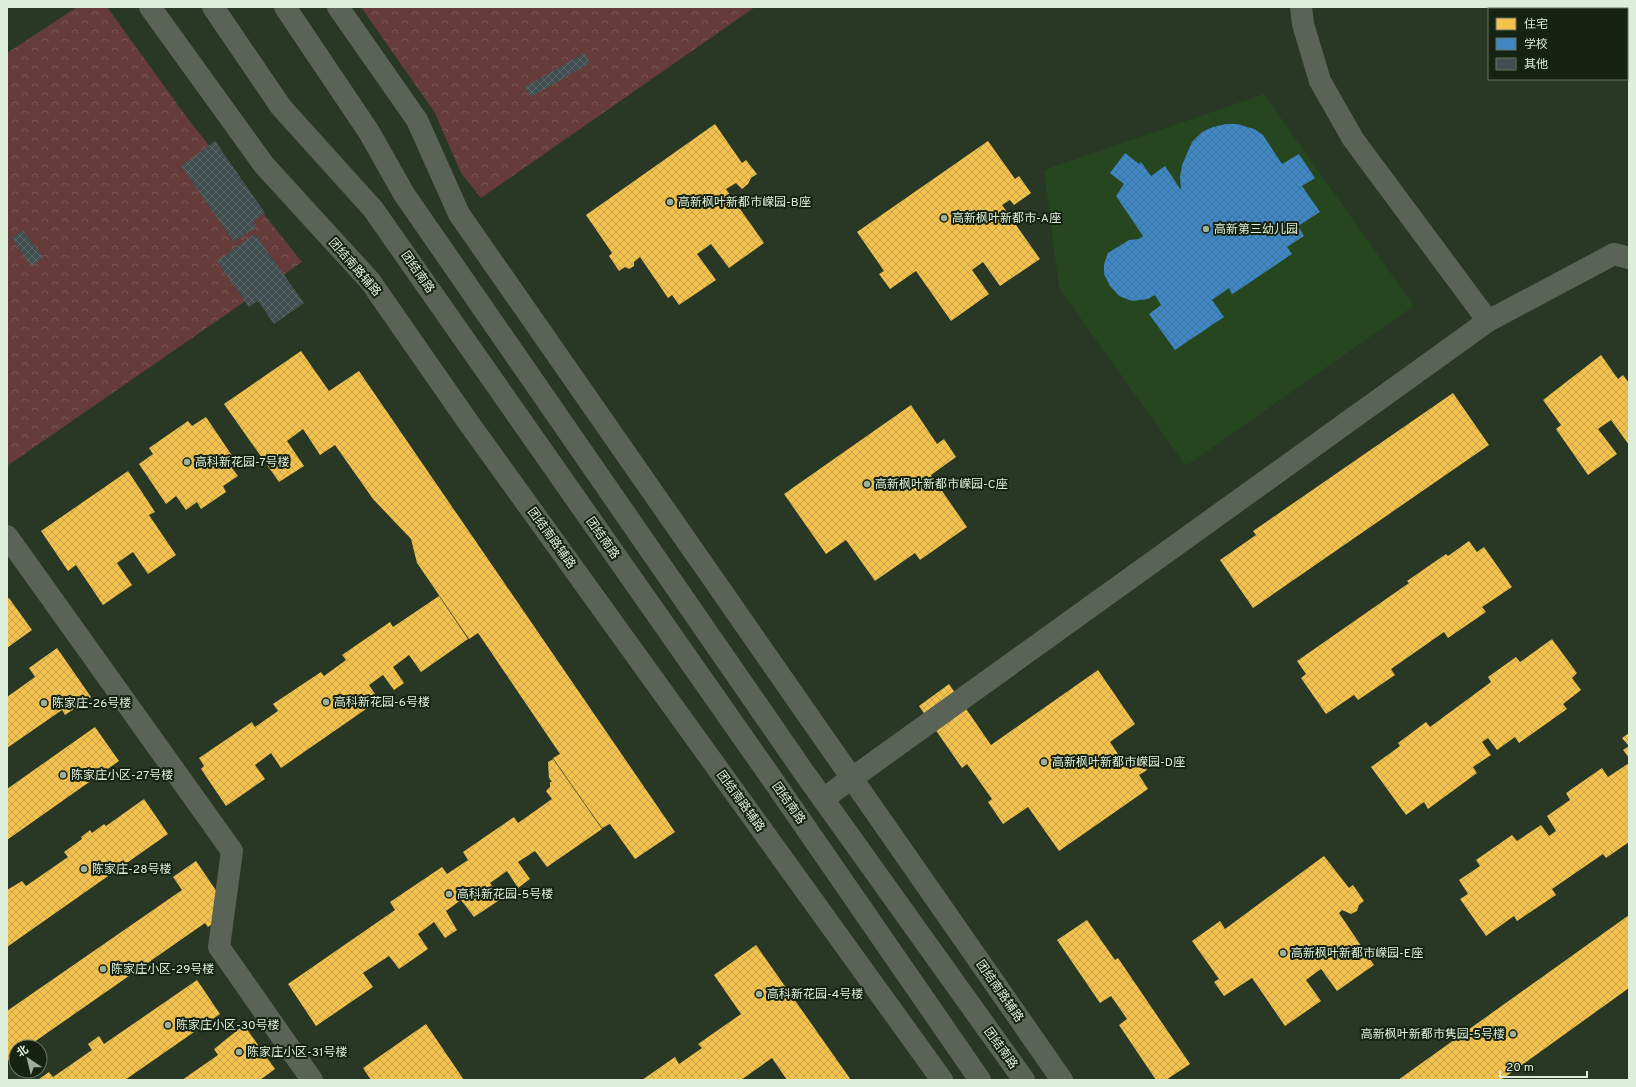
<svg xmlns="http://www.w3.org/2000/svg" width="1636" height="1087" viewBox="0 0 1636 1087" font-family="Overpass,'Noto Sans SC',sans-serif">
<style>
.built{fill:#25461f}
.park{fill:url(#park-crowns)}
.homes{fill:url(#homes-cross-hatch)}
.schools{fill:url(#schools-cross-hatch)}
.building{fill:url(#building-cross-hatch)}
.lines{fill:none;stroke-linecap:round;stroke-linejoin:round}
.minor{stroke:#596456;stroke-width:22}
.secondary{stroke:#596456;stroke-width:22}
.poi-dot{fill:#9eaf9a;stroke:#162313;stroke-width:1.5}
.labels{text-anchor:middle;stroke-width:4;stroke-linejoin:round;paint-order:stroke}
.poi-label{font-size:12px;fill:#ddefd9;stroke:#162313;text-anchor:start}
.street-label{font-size:12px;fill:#ddefd9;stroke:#162313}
</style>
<defs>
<pattern id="park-crowns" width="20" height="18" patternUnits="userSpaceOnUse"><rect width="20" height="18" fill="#653c39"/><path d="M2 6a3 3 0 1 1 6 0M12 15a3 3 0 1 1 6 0" fill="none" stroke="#7b5855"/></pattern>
<pattern id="homes-cross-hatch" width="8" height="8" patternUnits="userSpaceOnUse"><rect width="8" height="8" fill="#f2c14e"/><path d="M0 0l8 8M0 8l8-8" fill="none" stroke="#c6a34b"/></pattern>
<pattern id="schools-cross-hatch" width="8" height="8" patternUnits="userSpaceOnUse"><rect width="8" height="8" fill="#3f88c5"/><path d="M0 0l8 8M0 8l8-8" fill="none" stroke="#407297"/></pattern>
<pattern id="building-cross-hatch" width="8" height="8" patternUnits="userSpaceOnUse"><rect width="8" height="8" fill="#404e50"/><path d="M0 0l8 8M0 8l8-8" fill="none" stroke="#5b6869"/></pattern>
</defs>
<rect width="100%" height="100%" fill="#283824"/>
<!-- built -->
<path class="built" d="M1264 94 1414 306 1186 466 1059 288 1044 170Z"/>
<!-- park -->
<path class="park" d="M77 7H107L188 119 302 262 7 466V53Z
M361 7H755L481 198 461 173 435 113Z"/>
<!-- homes -->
<path class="homes" d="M715 124 742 163 746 160 757 174 751 178 748 184 742 189 736 183 726 189 764 243 729 268 711 244 697 254 716 280 679 305 672 295 668 298 640 257 634 262V266L629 269 625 267 619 271 609 256 612 253 586 215Z
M988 141 1015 179 1019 176 1031 193 1014 205 1010 200 1002 205 1040 259 1000 286 983 262 972 270 989 294 951 321 916 271 890 289 879 274 884 271 857 232Z
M301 351 329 391 359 371 675 832 635 859 610 824 602 828 553 758 560 754 478 633 469 639 417 563 411 539 373 499 335 445 320 455 303 429 287 441 304 466 279 482 224 404Z
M1601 355 1618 379 1623 375 1629 383V445L1611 420 1598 429 1617 454 1588 475 1556 429 1561 425 1543 400Z
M1453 393 1489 445 1253 608 1220 560 1256 535 1253 531Z
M911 405 937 444 944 439 956 457 931 475 967 527 920 560 915 553 875 581 846 540 826 554 784 494Z
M206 417 235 460 229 464 238 476 223 486 226 492 201 509 197 502 186 510 176 496 166 504 139 464 153 454 149 448 188 421 192 426Z
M128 471 155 512 149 515 176 555 148 574 133 552 117 563 132 585 103 605 76 565 68 571 41 531Z
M1469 541 1477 552 1484 547 1512 587 1482 607 1486 612 1448 638 1444 632 1391 669 1395 675 1358 700 1354 695 1326 714 1301 678 1306 674 1297 661 1409 583 1407 581 1446 554 1448 556Z
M439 596 468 639 421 672 409 655 393 667 404 683 394 690 383 675 369 685 379 700 281 768 271 753 255 765 265 779 226 806 201 769 204 766 199 758 252 722 255 727 278 711 273 704 321 672 324 676 346 660 342 655 390 622 393 627Z
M9 598 32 630 7 648V599Z
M1552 639 1577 673 1572 678 1581 690 1563 704 1567 709 1519 743 1515 737 1497 750 1488 738 1482 742 1491 755 1473 767 1477 773 1428 809 1424 802 1406 815 1371 767 1400 746 1398 743 1426 722 1430 727 1491 682 1488 677 1516 657 1520 662Z
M57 648 91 697 65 715 62 710 7 748V697L35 677 29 668Z
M1098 670 1135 724 1110 742 1122 760 1128 756 1132 763 1139 759 1147 770 1139 775 1148 789 1059 851 1028 807 1003 824 988 802 992 799 967 764 962 768 919 706 949 684 991 745Z
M95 727 119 761 7 840V789Z
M1629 733V758L1623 750 1629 746 1622 738Z
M553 759 602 829 547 867 535 851 518 862 530 879 518 888 507 871 490 883 501 899 474 917 461 900 446 911 457 930 445 938 434 922 418 934 428 949 399 969 389 956 363 973 373 987 316 1026 288 984 395 910 390 902 442 867 447 874 468 860 463 852 514 817 518 823 552 799 546 791 550 787V782H552L549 778 548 762Z
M1629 763V842L1606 858 1603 854 1552 889 1556 895 1517 921 1514 916 1486 936 1460 899 1468 894 1459 880 1480 866 1476 860 1512 835 1517 841 1541 825 1549 836 1556 831 1547 816 1570 800 1566 793 1602 768 1608 777Z
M144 799 168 834 7 947V890L22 881 26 886 68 857 64 852 82 839 81 837 90 830 92 833 104 824 106 826Z
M1324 856 1349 888 1353 885 1364 901 1359 905 1357 911 1351 914 1342 910 1339 913 1374 965 1337 991 1321 969 1306 980 1321 1001 1285 1026 1252 978 1224 996 1214 982 1219 979 1192 941 1220 921 1225 929Z
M196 861 230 911 208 927 205 923 27 1047H16V1055L7 1061V1011L182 890 173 877Z
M1629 915V988L1501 1080H1398Z
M1087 920 1115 960 1118 958 1190 1064 1166 1080H1156L1119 1025 1127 1019 1111 996 1100 1003 1057 940Z
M756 945 851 1080H787L772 1058 741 1080H642L675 1057 679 1064 702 1048 698 1044 741 1014 714 975Z
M197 980 220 1014 125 1080 39 1079 49 1072 53 1077 92 1050 88 1044 99 1036 104 1044Z
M426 1024 464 1080H371L363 1068Z
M244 1025 275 1069 260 1080H182L218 1055 214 1049Z"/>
<!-- schools -->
<path class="schools" d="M1226 124H1237L1254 129 1263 135 1282 164 1299 154 1315 178 1302 186 1320 212 1298 226 1304 236 1287 247 1292 254 1234 293 1232 294 1229 288 1212 300 1224 317 1175 350 1149 314 1161 305 1155 295 1148 299 1132 301 1119 296 1110 286 1104 274V264L1108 253 1129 240 1139 239 1143 236 1116 196 1124 184 1110 173 1125 153 1139 164 1141 162 1151 176 1165 166 1181 190 1180 177 1182 165 1192 142 1202 132 1213 127Z"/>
<!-- building -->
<path class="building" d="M584 53 590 63 531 97 525 87Z
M215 141 265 213 253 221 257 226 234 242 181 166Z
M23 230 43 258 31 266 12 238Z
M255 234 304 303 274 324 258 301 249 307 217 261Z"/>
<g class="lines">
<!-- minor -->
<path class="minor" d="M150 7 264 165 370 281 468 422 942 1080
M338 7 417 120 459 214 1062 1080
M1301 7 1303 24 1320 81 1353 139 1488 321
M7 536 232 851 219 947 312 1080
M823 799 1488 321 1614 254 1629 258"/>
<!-- secondary -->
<path class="secondary" d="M213 7 281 107 373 209 777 786 980 1080
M285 7 369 132 404 194 803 771 1024 1080"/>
</g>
<!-- markers -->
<g class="poi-dot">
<circle cx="670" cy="202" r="4"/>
<circle cx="944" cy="218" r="4"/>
<circle cx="1206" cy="229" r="4"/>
<circle cx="187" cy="462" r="4"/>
<circle cx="867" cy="484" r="4"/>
<circle cx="326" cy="702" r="4"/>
<circle cx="44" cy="703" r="4"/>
<circle cx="1044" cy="762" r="4"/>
<circle cx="63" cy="775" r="4"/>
<circle cx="84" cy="869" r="4"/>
<circle cx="449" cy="894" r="4"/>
<circle cx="1283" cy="953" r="4"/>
<circle cx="103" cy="969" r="4"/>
<circle cx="759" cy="994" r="4"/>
<circle cx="168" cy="1025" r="4"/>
<circle cx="1513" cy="1034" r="4"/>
<circle cx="239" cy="1052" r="4"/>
</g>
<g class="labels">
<!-- poi labels -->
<g class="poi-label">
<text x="678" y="206">高新·枫叶新都市嵘园-B座</text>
<text x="952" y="222">高新·枫叶新都市-A座</text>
<text x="1214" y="233">高新第三幼儿园</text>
<text x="195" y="466">高科新花园-7号楼</text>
<text x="875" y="488">高新·枫叶新都市嵘园-C座</text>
<text x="334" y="706">高科新花园-6号楼</text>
<text x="52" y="707">陈家庄-26号楼</text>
<text x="1052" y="766">高新·枫叶新都市嵘园-D座</text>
<text x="71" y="779">陈家庄小区-27号楼</text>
<text x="92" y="873">陈家庄-28号楼</text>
<text x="457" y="898">高科新花园-5号楼</text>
<text x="1291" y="957">高新·枫叶新都市嵘园-E座</text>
<text x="111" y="973">陈家庄小区-29号楼</text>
<text x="767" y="998">高科新花园-4号楼</text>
<text x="176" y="1029">陈家庄小区-30号楼</text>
<text x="1505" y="1038" text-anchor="end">高新·枫叶新都市隽园-5号楼</text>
<text x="247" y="1056">陈家庄小区-31号楼</text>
</g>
<!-- street labels -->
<g class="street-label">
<text transform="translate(355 267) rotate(49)" y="4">团结南路辅路</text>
<text transform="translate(418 272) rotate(55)" y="4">团结南路</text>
<text transform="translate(552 538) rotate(54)" y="4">团结南路辅路</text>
<text transform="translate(603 538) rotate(55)" y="4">团结南路</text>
<text transform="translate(741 801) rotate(54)" y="4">团结南路辅路</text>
<text transform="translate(789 803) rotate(55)" y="4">团结南路</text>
<text transform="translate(1000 991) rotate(55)" y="4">团结南路辅路</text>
<text transform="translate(1001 1048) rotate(54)" y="4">团结南路</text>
</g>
</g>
<!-- border -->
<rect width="1636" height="1087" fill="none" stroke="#ddefd9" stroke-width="16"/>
<!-- legend -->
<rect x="1488" y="8" width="140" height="72" fill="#162313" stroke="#667562"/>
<rect x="1496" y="18" width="20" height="12" fill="#f2c14e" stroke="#667562"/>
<text x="1524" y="28" font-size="12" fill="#ddefd9">住宅</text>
<rect x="1496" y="38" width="20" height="12" fill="#3f88c5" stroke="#667562"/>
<text x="1524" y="48" font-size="12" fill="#ddefd9">学校</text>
<rect x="1496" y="58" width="20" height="12" fill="#404e50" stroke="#667562"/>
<text x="1524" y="68" font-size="12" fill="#ddefd9">其他</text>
<!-- north arrow -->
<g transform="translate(28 1059) rotate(325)"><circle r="19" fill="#162313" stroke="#667562"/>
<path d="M0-3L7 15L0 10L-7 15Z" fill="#9eaf9a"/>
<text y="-6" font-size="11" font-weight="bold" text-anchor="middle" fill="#ddefd9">北</text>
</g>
<!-- scale -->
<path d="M1500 1071v6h87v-6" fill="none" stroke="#ddefd9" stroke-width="2"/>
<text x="1506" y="1071" font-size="12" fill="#ddefd9" stroke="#162313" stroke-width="3" paint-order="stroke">20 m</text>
</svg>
